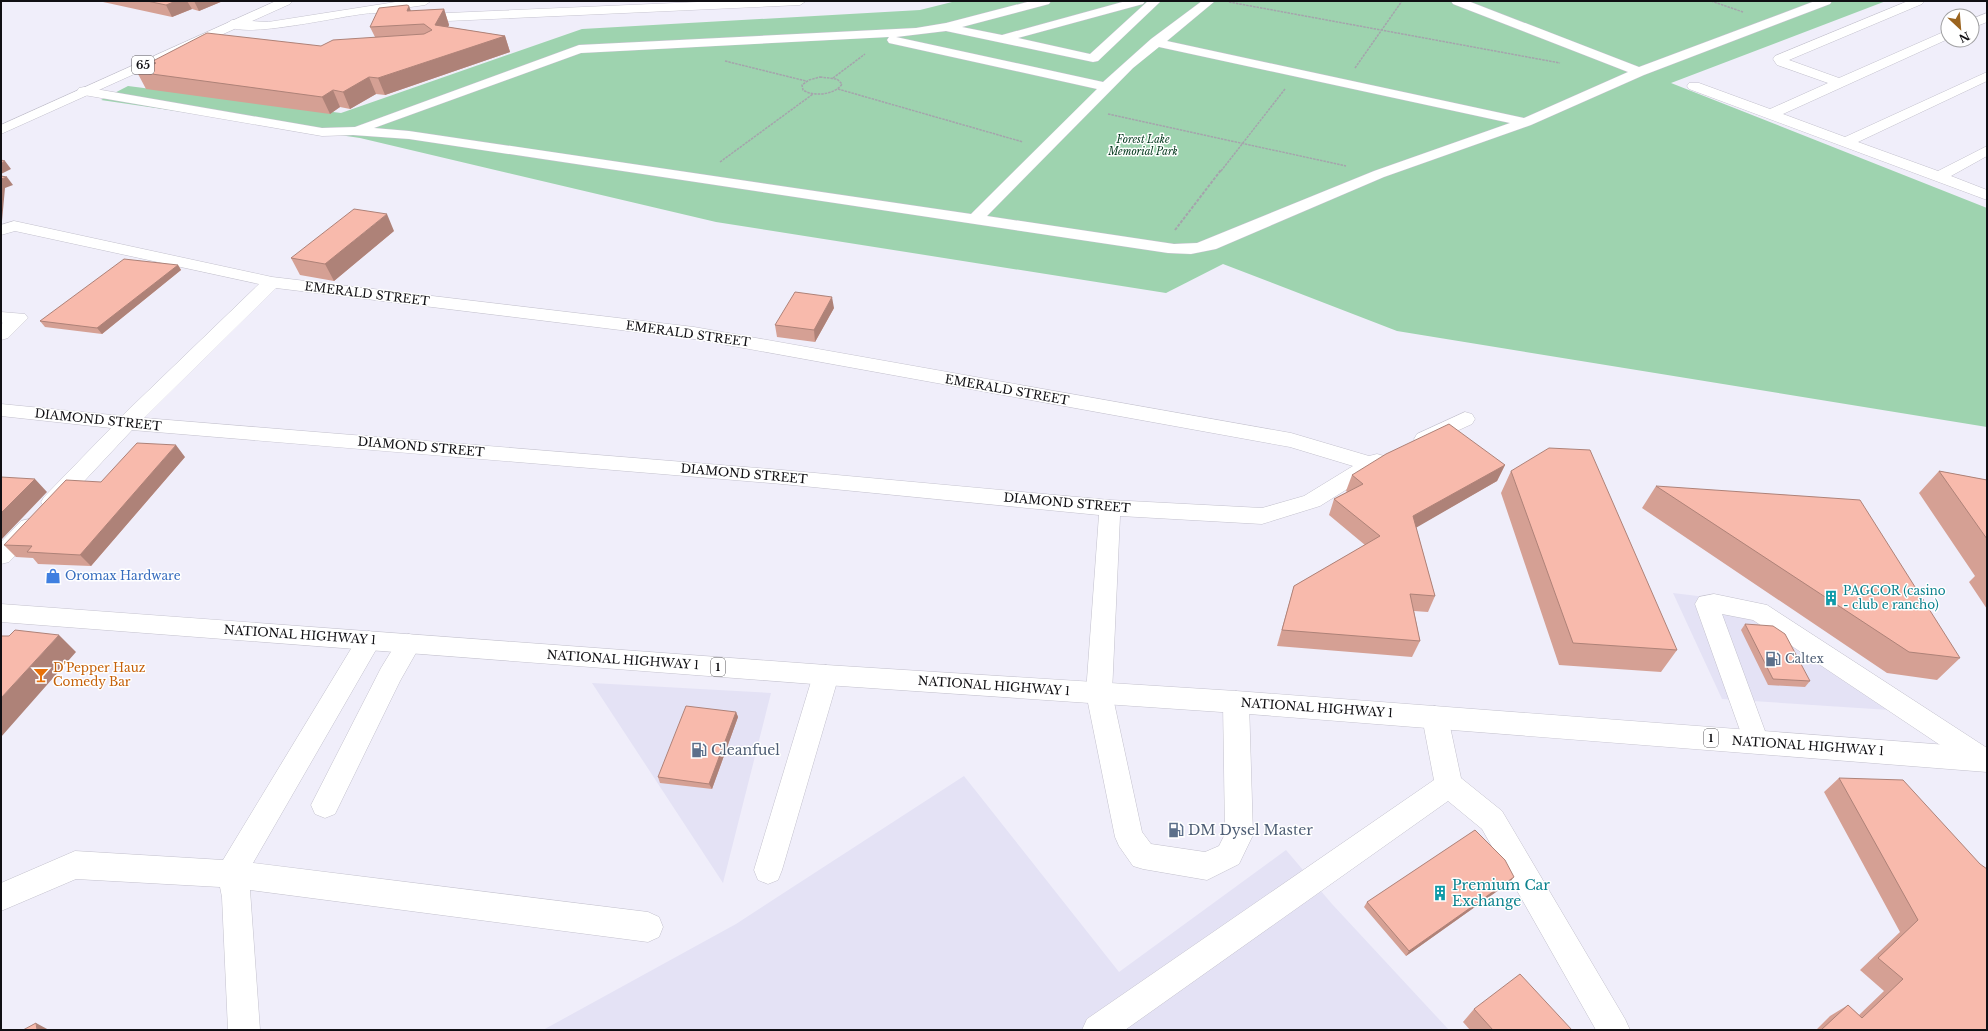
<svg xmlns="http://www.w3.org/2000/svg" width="1988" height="1031" viewBox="0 0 1988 1031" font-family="'Libre Baskerville',serif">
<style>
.built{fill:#e4e2f5}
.green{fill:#9ed3af}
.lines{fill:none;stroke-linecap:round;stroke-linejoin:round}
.minor-casing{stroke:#c3c1cd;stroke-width:1}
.highway-casing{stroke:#c3c1cd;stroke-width:1}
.path-far1{stroke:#a5a3ac;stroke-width:1.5;stroke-dasharray:2.5 1;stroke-linecap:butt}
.path{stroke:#a5a3ac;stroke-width:2;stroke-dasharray:3 1.5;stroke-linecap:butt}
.minor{fill:#fff;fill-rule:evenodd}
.highway{fill:#fff;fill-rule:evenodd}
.wall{fill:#d5a094}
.shaded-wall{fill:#ae8278}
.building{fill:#f8baac;stroke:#ae8278}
.labels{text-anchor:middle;stroke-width:3;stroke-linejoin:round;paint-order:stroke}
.far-park-label{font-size:10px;font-style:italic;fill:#00361a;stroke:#fff}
.shield{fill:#fff;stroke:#58575a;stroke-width:1}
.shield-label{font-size:11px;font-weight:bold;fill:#100f13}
.street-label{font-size:12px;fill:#100f13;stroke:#fff}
.shop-label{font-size:12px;fill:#366cbe;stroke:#fff;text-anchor:start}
.culture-label{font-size:12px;fill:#0d838f;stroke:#fff;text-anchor:start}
.service-label{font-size:12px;fill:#4e5e75;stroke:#fff;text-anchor:start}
.food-label{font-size:12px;fill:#c56008;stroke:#fff;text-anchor:start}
.near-service-label{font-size:14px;fill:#4e5e75;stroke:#fff;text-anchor:start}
.near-culture-label{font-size:14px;fill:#0d838f;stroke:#fff;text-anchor:start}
</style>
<rect width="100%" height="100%" fill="#f0eefa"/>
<!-- built -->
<path class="built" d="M1673 593 1755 603 1920 712 1722 699Z
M592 683 771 693 723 883Z
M964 776 1119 972 1286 850 1332 904 1449 1030H543L736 924Z"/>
<!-- green -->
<path class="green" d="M956 1H1886L1671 83 1987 208V427L1397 331 1223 264 1166 293 716 222 360 138 101 100 128 86 341 113 582 29 920 10Z"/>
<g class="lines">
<defs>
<path id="minor" d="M402 1H431L425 5 396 9 425 14 721 1H806L800 5 425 22C409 19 390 13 374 13 350 13 238 42 226 24L232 20 268 22Z
M1031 1H1051L1049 4 962 27 1002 35 1126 1H1145L1143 4 1018 38 1090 54 1148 1H1161L1098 61 1093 62 946 31 896 37 1103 82 1151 39 1202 1H1215L1167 41 1524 118 1628 72 1453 4 1451 1H1468L1639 67 1815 1H1832L1830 4 1644 75 1531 125 1384 177 1216 249 1191 254 1168 253 409 139 353 135 322 136 84 95 79 94 77 91 79 88 84 87 322 128 355 127 579 45 916 28 946 23ZM889 37 887 40 889 43 1097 89 971 214 409 131 374 128 581 53ZM1159 47 1510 123 1374 171 1197 243 1174 244 987 216 1133 68Z
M1908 1H1924L1922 4 1789 60 1839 78 1948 30V39L1783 114 1845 137 1987 72V81L1858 142 1938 171 1987 146V156L1951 176 1987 190V200L1689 89 1687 86 1689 83H1699L1770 109 1828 83 1777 65 1773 59 1775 56Z
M1987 13V22L1972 28V19Z
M14 221 272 277 694 327 1291 433 1369 456 1377 454 1384 456 1387 461 1384 466 1320 506 1262 524 1120 516 1112 693 1142 832 1151 844 1205 852 1219 846 1225 834 1223 702 1227 694 1236 691 1245 694 1249 702 1253 835 1239 864 1207 880 1143 869 1133 866 1119 846 1115 837 1086 693 1099 515 782 484 132 430 60 507 52 510 44 507 41 502 44 497 111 428 1 416V404L122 416 259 284 15 231 1 235V225ZM276 288 694 339 1290 447 1353 466 1304 496 1262 508 1110 500 782 470 144 418Z
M1 312 25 314 28 318 8 338 1 340V324L3 323 1 322Z
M1465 412 1472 414 1475 419 1472 424 1424 446 1417 444 1414 439 1417 434Z
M29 519 37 521 40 527 37 533 9 562 1 564V542L21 521Z
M1714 594 1767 605 1987 748V769L1982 771 1973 767 1753 620 1722 614 1769 742 1765 750 1756 753 1747 750 1695 604 1699 597Z
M369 631 378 634 381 641 253 863 648 912 659 917 663 927 659 937 648 942 250 890 260 1030H228L222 897 220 887 76 879 1 911V883L75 851 223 860 360 634Z
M409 634 418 637 421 644 400 681 335 814 325 818 315 814 311 805 381 668 400 637Z
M826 665 835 668 839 675 782 870 778 880 768 884 758 880 754 870 813 675 817 668Z
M1435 706 1444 709 1448 717 1461 778 1502 811 1625 1019 1630 1030H1596L1482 829 1448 801 1125 1030H1082L1087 1019 1434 780 1422 717 1426 709Z"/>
<path id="highway" d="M276 1H292L290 4 1 134V125Z
M1 604 826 665 1236 691 1987 748V772L1236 713 826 685 1 622Z"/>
</defs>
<!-- minor casing -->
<use href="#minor" class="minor-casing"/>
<!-- highway casing -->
<use href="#highway" class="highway-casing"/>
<!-- path-far1 -->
<path class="path-far1" d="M1711 1 1743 12
M1229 2 1560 63
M725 61 806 81
M1355 68 1402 1
M820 77 837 79 842 84C835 95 813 97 803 90L802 85 809 80Z
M833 78 865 54
M838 89 1023 142
M1108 114 1346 166
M720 162 813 94
M1221 171 1285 89"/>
<!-- path -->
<path class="path" d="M1175 230 1221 170"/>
<!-- minor -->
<use href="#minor" class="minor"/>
<!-- highway -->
<use href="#highway" class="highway"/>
</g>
<!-- wall -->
<path class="wall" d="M102 1H223L199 11 192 9 172 17 103 2Z
M444 9 449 25 448 27 505 36 510 52 385 95 376 94 350 109 340 107 330 114 146 89 137 72 152 64 151 62 321 46 375 37 370 27 411 11Z
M394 231 334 281 300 275 291 258Z
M178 265 181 270 102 334 45 327 40 321Z
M834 308 815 342 777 337 775 325Z
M185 457 91 566 38 564 33 558 16 557 4 545 101 482Z
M1505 465 1497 481 1416 527 1435 596 1428 612 1414 611 1420 641 1412 657 1277 646 1294 586 1365 545 1329 515 1334 499 1347 492 1346 491 1352 475Z
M1511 471 1677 650 1661 672 1559 665 1501 493Z
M1939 471 1987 480V609L1969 582 1975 576 1919 493Z
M1656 486 1960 658 1937 680 1887 673 1642 508Z
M1745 624 1810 681 1805 687 1768 685 1741 630Z
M736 712 738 717 712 789 660 783 658 777Z
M1839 778 1987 1030H1816L1830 1016 1848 1005 1859 1015 1884 991 1860 970 1900 932 1824 792Z
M1510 882 1406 956 1364 907 1367 902Z
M1474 1009 1572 1030H1470L1463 1022Z"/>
<!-- shaded-wall -->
<path class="shaded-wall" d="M176 1H187L192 9 172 17 166 5Z
M194 1H223L199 11Z
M657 1H669L658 2Z
M409 6 415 21 407 11Z
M444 9 449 25 441 41 435 25Z
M505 36 510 52 385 95 378 78Z
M369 77 376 94 350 109 343 92Z
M333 90 340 107 330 114 322 97Z
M5 161 11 169 1 174V163Z
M7 177 13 185 5 188 2 221H1V179Z
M387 214 394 231 334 281 325 264Z
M178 265 181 270 102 334 97 328Z
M832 297 834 308 815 342 814 330Z
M176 445 185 457 91 566 80 555Z
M1505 465 1497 481 1407 533 1413 516Z
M35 479 47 492 1 540V513Z
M59 635 76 652 1 737V698Z
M736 712 738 717 712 789 709 784Z
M1514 877 1510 882 1406 956 1409 951Z
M36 1023 49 1030H37Z"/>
<!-- building -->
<path class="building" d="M147 1H176L166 5Z
M407 5 409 6 407 11 444 9 435 25 505 36 378 78 369 77 343 92 333 90 322 97 137 72 156 63 151 62 207 33 321 46 333 40 424 34 432 30 424 24 370 27 379 8Z
M1 160 5 161 1 163Z
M1 176 7 177 1 179Z
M354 209 387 214 325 264 291 258Z
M124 259 178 265 97 328 40 321Z
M795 292 832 297 814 330 775 325Z
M1449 424 1505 465 1413 516 1435 596 1410 594 1420 641 1282 630 1294 586 1380 536 1334 499 1363 484 1352 475 1386 454Z
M137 443 176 445 80 555 27 552 32 546 4 545 66 480 101 482Z
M1549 448 1590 450 1677 650 1573 643 1511 471Z
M1939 471 1987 480V539Z
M1 477 35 479 1 513Z
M1656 486 1860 500 1960 658 1909 652Z
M1745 624 1773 626 1785 634 1810 681 1773 679Z
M15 630 59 635 1 698V636H9Z
M686 706 736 712 709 784 658 777Z
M1839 778 1903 780 1980 864 1987 869V1030H1821L1848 1005 1862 1018 1903 979 1878 958 1918 920Z
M1475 830 1505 860 1514 877 1409 951 1367 902Z
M1520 974 1572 1030H1493L1474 1009Z
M36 1023 37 1030H23Z"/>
<!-- icons -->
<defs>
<symbol id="shop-bare" viewBox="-9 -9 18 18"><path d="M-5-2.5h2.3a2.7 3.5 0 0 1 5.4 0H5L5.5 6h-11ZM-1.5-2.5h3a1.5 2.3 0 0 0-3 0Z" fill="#3f7fe0" stroke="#fff" stroke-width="2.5" paint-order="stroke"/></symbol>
<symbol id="building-bare" viewBox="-9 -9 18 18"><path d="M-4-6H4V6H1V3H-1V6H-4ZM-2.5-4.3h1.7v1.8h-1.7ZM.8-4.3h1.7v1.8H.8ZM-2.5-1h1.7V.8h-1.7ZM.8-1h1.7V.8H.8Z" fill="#0f9aa8" stroke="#fff" stroke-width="2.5" paint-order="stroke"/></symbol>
<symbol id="fuel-bare" viewBox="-9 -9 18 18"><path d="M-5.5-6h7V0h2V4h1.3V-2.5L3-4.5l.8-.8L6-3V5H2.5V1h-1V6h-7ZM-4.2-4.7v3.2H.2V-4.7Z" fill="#5c6f8a" stroke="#fff" stroke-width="2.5" paint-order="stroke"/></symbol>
<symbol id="bar-bare" viewBox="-9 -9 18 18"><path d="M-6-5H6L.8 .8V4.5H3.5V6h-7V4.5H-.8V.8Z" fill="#e8710a" stroke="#fff" stroke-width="2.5" paint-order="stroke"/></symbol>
</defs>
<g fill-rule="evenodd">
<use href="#shop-bare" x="42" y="565" width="22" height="22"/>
<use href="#building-bare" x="1820" y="587" width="22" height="22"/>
<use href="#fuel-bare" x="1762" y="648" width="22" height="22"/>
<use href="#bar-bare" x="30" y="664" width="22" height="22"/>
<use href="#fuel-bare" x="688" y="739" width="22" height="22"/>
<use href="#fuel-bare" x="1165" y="819" width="22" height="22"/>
<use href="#building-bare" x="1429" y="882" width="22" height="22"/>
</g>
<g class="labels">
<!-- far-park labels -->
<g class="far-park-label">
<text x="1143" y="143">Forest Lake<tspan x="1143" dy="12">Memorial Park</tspan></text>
</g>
<!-- shield labels -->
<g class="shield">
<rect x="132" y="56" width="22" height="18" rx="3"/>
<rect x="711" y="658" width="14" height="18" rx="3"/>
<rect x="1704" y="729" width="14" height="18" rx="3"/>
</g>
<g class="shield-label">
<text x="143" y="69">65</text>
<text x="718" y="671">1</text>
<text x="1711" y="742">1</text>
</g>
<!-- street labels -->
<g class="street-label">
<text transform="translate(367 294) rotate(7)" y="4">EMERALD STREET</text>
<text transform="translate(688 334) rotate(8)" y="4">EMERALD STREET</text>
<text transform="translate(1007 390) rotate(10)" y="4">EMERALD STREET</text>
<text transform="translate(98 420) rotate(6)" y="4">DIAMOND STREET</text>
<text transform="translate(421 447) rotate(5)" y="4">DIAMOND STREET</text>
<text transform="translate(744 474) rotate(5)" y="4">DIAMOND STREET</text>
<text transform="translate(1067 503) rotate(5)" y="4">DIAMOND STREET</text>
<text transform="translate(300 635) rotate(4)" y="4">NATIONAL HIGHWAY 1</text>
<text transform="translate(623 660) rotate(4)" y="4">NATIONAL HIGHWAY 1</text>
<text transform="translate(994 686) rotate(4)" y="4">NATIONAL HIGHWAY 1</text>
<text transform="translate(1317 708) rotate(4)" y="4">NATIONAL HIGHWAY 1</text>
<text transform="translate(1808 746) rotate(4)" y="4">NATIONAL HIGHWAY 1</text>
</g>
<!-- shop labels -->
<g class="shop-label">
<text x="65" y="580">Oromax Hardware</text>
</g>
<!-- culture labels -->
<g class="culture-label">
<text x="1843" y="595">PAGCOR (casino<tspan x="1843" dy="14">- club e rancho)</tspan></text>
</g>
<!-- service labels -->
<g class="service-label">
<text x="1785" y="663">Caltex</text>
</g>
<!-- food labels -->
<g class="food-label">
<text x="53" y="672">D'Pepper Hauz<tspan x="53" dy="14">Comedy Bar</tspan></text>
</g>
<!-- near-service labels -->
<g class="near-service-label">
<text x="711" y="755">Cleanfuel</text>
<text x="1188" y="835">DM Dysel Master</text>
</g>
<!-- near-culture labels -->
<g class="near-culture-label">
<text x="1452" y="890">Premium Car<tspan x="1452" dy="16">Exchange</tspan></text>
</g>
</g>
<!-- border -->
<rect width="1988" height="1031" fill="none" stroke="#100f13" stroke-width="4"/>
<!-- north arrow -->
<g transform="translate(1960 28) rotate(154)"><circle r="19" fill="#ffffff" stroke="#9f9fa1"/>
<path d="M0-3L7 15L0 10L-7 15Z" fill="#9b641f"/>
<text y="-6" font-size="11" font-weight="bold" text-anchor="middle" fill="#100f13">N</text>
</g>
</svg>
